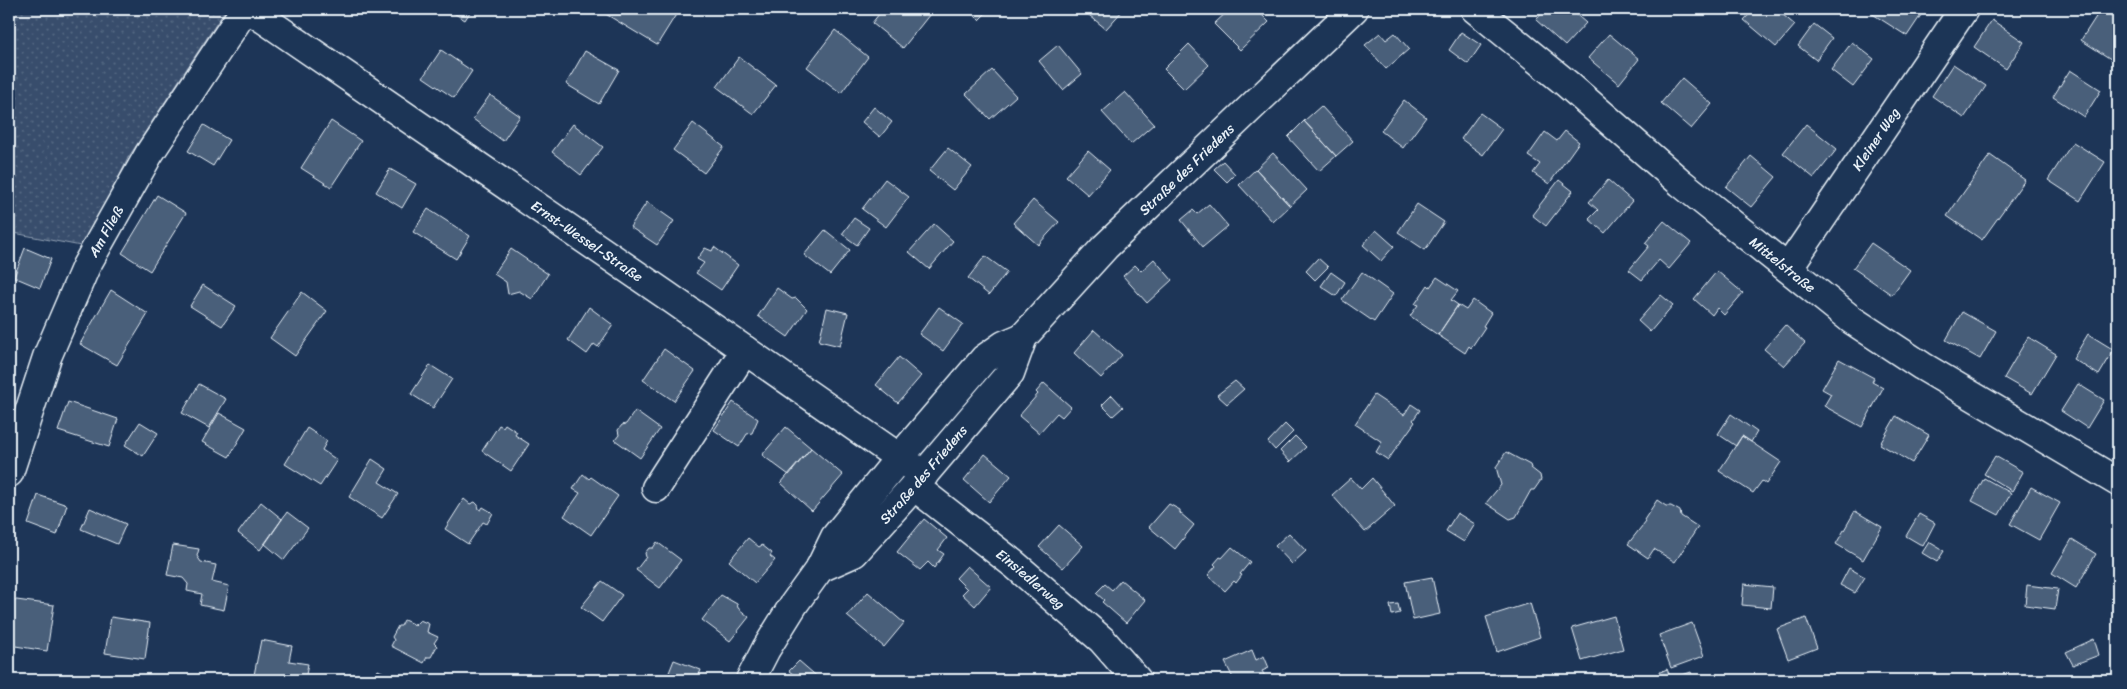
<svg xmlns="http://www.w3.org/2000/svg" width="2127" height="689" viewBox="0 0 2127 689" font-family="Sriracha,sans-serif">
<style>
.park{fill:url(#park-dots);stroke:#909fb2}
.building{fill:#495e7a;stroke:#e8f1f8}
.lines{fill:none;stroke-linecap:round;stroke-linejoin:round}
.minor-casing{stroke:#e8f1f8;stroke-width:31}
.minor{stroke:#1d3557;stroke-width:28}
.labels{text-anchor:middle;stroke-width:4;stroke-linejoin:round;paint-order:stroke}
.street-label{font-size:14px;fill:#e8f1f8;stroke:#1d3557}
</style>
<defs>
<pattern id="park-dots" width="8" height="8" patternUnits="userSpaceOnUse" patternTransform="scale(1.25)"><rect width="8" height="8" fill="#374d6c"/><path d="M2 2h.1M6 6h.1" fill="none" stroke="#546782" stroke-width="1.8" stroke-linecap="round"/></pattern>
</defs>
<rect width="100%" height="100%" fill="#1d3557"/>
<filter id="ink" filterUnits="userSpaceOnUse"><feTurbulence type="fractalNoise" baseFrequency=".02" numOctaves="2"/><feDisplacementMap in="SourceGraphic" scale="10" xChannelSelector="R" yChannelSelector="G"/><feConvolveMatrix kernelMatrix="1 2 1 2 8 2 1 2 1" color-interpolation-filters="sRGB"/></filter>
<g filter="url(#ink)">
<!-- park -->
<path class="park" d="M9 9H226L128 158 86 247 9 232Z"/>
<!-- building -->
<path class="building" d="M447 9H472L465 20Z
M607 9H670L677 13 657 45 604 13Z
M883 9H923L930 14 903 48 872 23Z
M968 9H990L979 20Z
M1086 9H1124L1106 29 1084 11Z
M1230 9H1256L1269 22 1240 50 1214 24Z
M1546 9H1570L1586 23 1565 46 1536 20Z
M1754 9H1776L1795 25 1776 47 1744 20Z
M1874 9H1925L1907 36 1871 13Z
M2101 9 2118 20 2117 63 2081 40Z
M1992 20 2024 42 2006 69 1974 47Z
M1814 24 1832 38 1816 60 1798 46Z
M835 30 868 57 841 93 807 67Z
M1461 32 1481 45 1468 64 1449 50Z
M1380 33 1386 40 1395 33 1409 49 1386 69 1365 45Z
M1609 34 1639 59 1619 84 1588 58Z
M1852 42 1874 59 1853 87 1831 70Z
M1189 44 1209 65 1184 89 1164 69Z
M1058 45 1082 74 1063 90 1039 61Z
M441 50 472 71 454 98 423 77Z
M585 51 619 70 599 104 566 84Z
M739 57 776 85 753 114 717 87Z
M1953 64 1986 86 1964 118 1932 96Z
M992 70 1016 96 990 119 966 94Z
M2070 70 2101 90 2084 117 2053 97Z
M1682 78 1712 104 1691 129 1661 103Z
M1125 92 1154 124 1131 144 1102 112Z
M490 95 520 116 503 141 473 119Z
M1404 100 1426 117 1403 148 1381 131Z
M1321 106 1353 141 1336 156 1304 121Z
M874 107 892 122 880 137 862 122Z
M1480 113 1502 129 1483 155 1461 139Z
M331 121 361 141 331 187 301 168Z
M1304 121 1336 156 1319 171 1288 137Z
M693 123 724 147 704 173 673 150Z
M573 124 603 147 581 175 552 152Z
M1806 124 1837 149 1814 178 1783 153Z
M204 125 229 140 213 166 188 151Z
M1565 131 1579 142 1549 184 1533 173 1540 164 1528 156 1545 132 1557 141Z
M2073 142 2105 162 2080 201 2048 180Z
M948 148 972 167 953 190 929 171Z
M1088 151 1110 170 1088 195 1066 176Z
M1273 153 1307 190 1290 206 1256 169Z
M1990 155 2025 180 1982 240 1947 216Z
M1751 156 1776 177 1751 207 1726 187Z
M1223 161 1235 174 1227 182 1214 169Z
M390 169 416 184 402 208 376 192Z
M1256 169 1290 206 1273 222 1239 185Z
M885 179 909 197 886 227 862 209Z
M1559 180 1573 191 1546 226 1532 215Z
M1608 180 1632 201 1605 233 1589 219 1598 210 1589 202Z
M157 195 186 213 150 271 122 253Z
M1033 200 1059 222 1038 245 1013 223Z
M647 202 674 221 657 245 630 227Z
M1209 204 1228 226 1203 247 1181 220 1193 210 1197 214Z
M1417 204 1444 222 1425 250 1398 232Z
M428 209 470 236 456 259 413 232Z
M854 218 869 228 857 245 842 234Z
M1664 221 1691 243 1669 269 1659 260 1642 280 1629 270 1649 246 1645 243Z
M934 224 953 241 929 269 909 252Z
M825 230 850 250 830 275 804 255Z
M1376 230 1394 246 1381 261 1363 245Z
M1871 243 1910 270 1892 295 1853 268Z
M714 247 738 265 721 290 696 273 704 263 697 259 705 248 712 251Z
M25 248 51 259 40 288 14 277Z
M511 249 548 274 532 299 519 291 508 294 506 282 494 274Z
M985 256 1007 272 989 295 968 278Z
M1318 258 1328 267 1315 280 1306 271Z
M1154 259 1172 280 1147 303 1123 276 1135 265 1141 271Z
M1717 271 1743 293 1724 315 1717 308 1712 315 1694 299Z
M1331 272 1345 282 1336 296 1321 286Z
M1362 272 1393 294 1374 322 1342 300Z
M1437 277 1458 291 1451 300 1458 305 1438 335 1410 316 1418 305 1415 304 1428 285 1430 287Z
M203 285 236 306 222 326 190 306Z
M777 288 792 299 796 298 807 309 788 337 758 316Z
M111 290 148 314 117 365 80 344Z
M302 292 327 311 295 356 270 338Z
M1661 295 1673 305 1650 332 1638 321Z
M1473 300 1491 313 1483 326 1485 327 1471 348 1469 346 1465 353 1438 335 1458 305 1466 310Z
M589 307 613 325 598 347 594 344 587 354 568 340Z
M939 307 963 324 943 351 919 334Z
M827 308 848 313 840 346 819 341Z
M1962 312 1996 331 1980 359 1946 340Z
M1785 325 1805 343 1784 366 1764 349Z
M1094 330 1122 355 1101 378 1074 353Z
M2088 334 2114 350 2099 375 2073 359Z
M2028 337 2056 354 2032 394 2004 378Z
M664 349 695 371 674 401 643 380Z
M899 357 921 376 898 403 876 385Z
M1839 359 1874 378 1872 382 1883 388 1862 427 1824 406 1831 394 1822 389Z
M430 365 452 379 433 408 411 394Z
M1235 381 1244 389 1227 404 1217 395Z
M1044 383 1071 407 1062 417 1057 413 1039 433 1019 416 1038 394 1036 392Z
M199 384 226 399 209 428 182 413Z
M2078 384 2104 400 2087 428 2061 411Z
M1112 395 1123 407 1113 416 1102 405Z
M1374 395 1404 415 1411 404 1420 410 1413 420 1415 422 1388 460 1376 452 1382 442 1355 424Z
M68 402 118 419 109 447 58 431Z
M733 402 758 419 752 433 747 434 739 447 714 430Z
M635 411 660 429 640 458 615 440 619 435 618 430 622 425 626 424Z
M219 413 246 428 229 457 202 442Z
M1731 414 1757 432 1751 442 1742 436 1736 446 1718 434Z
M1896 416 1929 435 1912 463 1880 444Z
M140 422 158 433 143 456 125 445Z
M505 424 517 432 515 435 529 444 511 471 482 451 499 425 503 427Z
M1285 424 1293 432 1275 450 1268 442Z
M786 427 811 448 789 475 762 455Z
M307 428 327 441 322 450 337 460 320 486 285 464Z
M1295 436 1306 447 1290 462 1280 451Z
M1742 436 1781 462 1766 484 1762 481 1753 493 1719 471Z
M811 448 843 475 812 511 781 483Z
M1506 452 1530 465 1531 468 1540 475 1541 480 1534 490H1531L1516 517 1510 519 1486 503 1501 485 1496 467Z
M985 454 1011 476 989 502 964 480Z
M1995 456 2023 472 2012 491 1984 474Z
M372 459 387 469 379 482 398 494 382 518 349 497Z
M583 474 589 479 591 477 618 496 591 535 564 516 580 493 573 489Z
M1351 478 1361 489 1372 478 1395 506 1365 532 1332 495Z
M1984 478 2011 493 1999 515 1972 501Z
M2031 487 2060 503 2039 540 2010 524Z
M38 495 67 505 57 535 28 524Z
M464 499 470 504 475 502 478 505 479 509 481 510 483 507 493 513 487 524 483 522 468 544 445 529Z
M1657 500 1666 506H1671L1680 511 1681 516 1698 527 1675 562 1654 549 1648 558 1628 544 1646 521 1644 520Z
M261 502 282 519 260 550 238 533Z
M1169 504 1180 510V513L1194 525 1175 549 1149 527Z
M90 508 126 524 117 544 81 529Z
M1855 511 1882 527 1863 560 1836 544Z
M287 512 308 528 284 560 265 544Z
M1457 513 1475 524 1464 542 1446 531Z
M1919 514 1935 523 1923 546 1906 536Z
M924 519 947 538 938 550 944 554 934 568 928 562 920 570 897 552Z
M1059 525 1083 546 1063 568 1039 547Z
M1289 533 1306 551 1292 564 1275 546Z
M748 538 759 547 762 545 772 553 770 556 775 560 755 583 729 561Z
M2072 539 2096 554 2076 588 2052 573Z
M657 542 681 560 660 588 636 570 646 557 645 553 649 548H653Z
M1929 542 1944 551 1937 562 1922 553Z
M173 545 199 549 197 556 201 562 216 565 212 582 229 586 224 610 200 605 202 594 187 591 188 584 183 578 167 575Z
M1232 547 1250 562 1240 574 1242 575 1236 583 1234 581 1225 591 1208 575 1216 566 1214 564 1220 557 1222 558Z
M967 566 991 587 975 606 962 594 967 589 956 578Z
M1849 568 1865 577 1855 593 1840 585Z
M1432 577 1440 614 1413 620 1405 582Z
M1121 580 1145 600 1126 623 1102 602 1104 600 1096 593 1105 584 1112 590Z
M602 581 622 595 602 622 581 607Z
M1744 584 1773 587 1771 608 1742 605Z
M2027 585 2058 589 2055 609 2025 605Z
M868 592 904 623 884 647 847 616Z
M721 595 737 604 738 608 749 617 730 641 702 620Z
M9 599 54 605 47 651 9 645Z
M1530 603 1540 637 1497 652 1486 617Z
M1398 604 1400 613 1392 615 1390 605Z
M1614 616 1623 649 1582 661 1572 628Z
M111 617 150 623 145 659 105 653Z
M1806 618 1817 648 1788 659 1777 629Z
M404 620 415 625 420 620 429 624 427 632 438 637 434 643 437 646 431 657H427L424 663 391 646 394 640 392 637 398 626H401Z
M1692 623 1704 656 1671 668 1659 635Z
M2094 639 2099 655 2073 665 2066 652Z
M261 640 292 646 289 661 308 664 305 680H253Z
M1252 650 1256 660 1264 656 1269 668 1262 671 1267 680H1234L1225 662Z
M674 660 701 670 697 680H666Z
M799 661 821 680H794L797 677 789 671Z
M1667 669 1671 679 1691 672 1694 680H1660L1658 673Z
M378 670 400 680H373Z"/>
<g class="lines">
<defs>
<g id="minor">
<path id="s1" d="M249 9 666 295 924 475"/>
<path id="s2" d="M1475 9 1566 83 1681 183 1852 320 1922 366 2118 482"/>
<path id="s3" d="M1788 268 1964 9"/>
<path id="s4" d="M9 473 47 357 86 266 149 154 245 9"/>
<path id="s5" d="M914 486 1015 565 1102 640 1137 680"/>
<path d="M656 488 745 350"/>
<path id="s6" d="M820 568 854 553 914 486 1010 373 1023 337 1105 247 1354 9"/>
<path d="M750 680 766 649 794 604 820 568 835 537 900 457 984 359 1004 345 1023 337"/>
</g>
</defs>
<!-- minor casing -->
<use href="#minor" class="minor-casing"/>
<!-- minor -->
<use href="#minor" class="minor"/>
</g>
</g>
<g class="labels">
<!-- street labels -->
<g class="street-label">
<text dy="5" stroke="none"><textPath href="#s3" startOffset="156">Kleiner Weg</textPath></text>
<text dy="5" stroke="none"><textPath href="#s6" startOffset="548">Straße des Friedens</textPath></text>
<text dy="5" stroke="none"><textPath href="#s4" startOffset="261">Am Fließ</textPath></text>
<text dy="5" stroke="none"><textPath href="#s1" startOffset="410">Ernst-Wessel-Straße</textPath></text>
<text dy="5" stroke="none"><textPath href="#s2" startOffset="400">Mittelstraße</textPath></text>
<text dy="5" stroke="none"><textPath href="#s6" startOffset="142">Straße des Friedens</textPath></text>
<text dy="5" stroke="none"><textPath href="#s5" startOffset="149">Einsiedlerweg</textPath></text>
</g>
</g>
<!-- margin -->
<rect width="2127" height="689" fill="none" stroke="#1d3557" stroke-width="30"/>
<rect x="15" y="15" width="2097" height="659" fill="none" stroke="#e8f1f8" stroke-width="2" filter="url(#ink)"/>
</svg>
